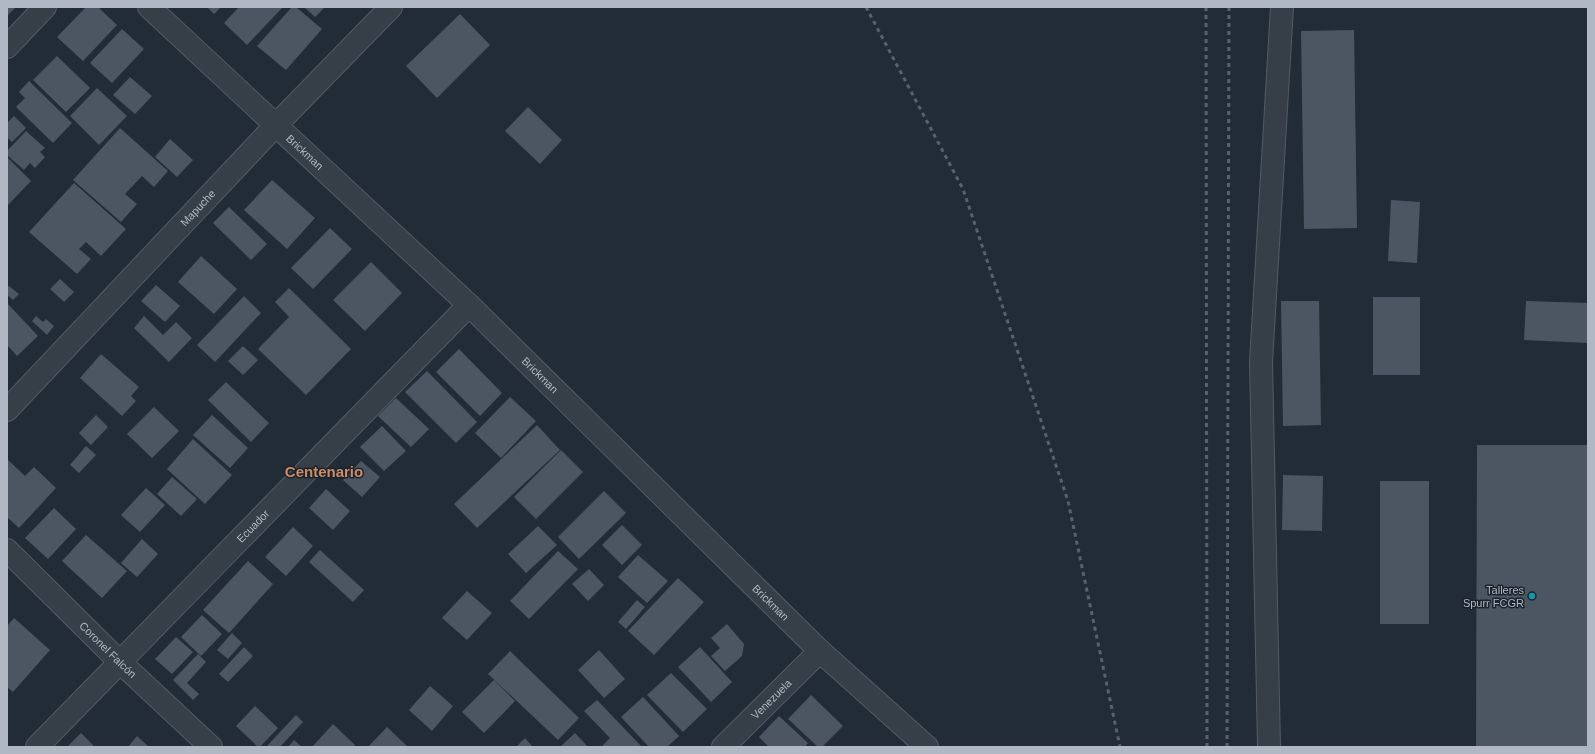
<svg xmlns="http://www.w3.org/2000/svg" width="1595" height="754" viewBox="0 0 1595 754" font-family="Arial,sans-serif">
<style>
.building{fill:#4b5662}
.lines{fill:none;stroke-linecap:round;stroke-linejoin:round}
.minor-casing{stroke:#535b65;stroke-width:24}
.minor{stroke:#363e47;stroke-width:22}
.rail{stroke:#58626e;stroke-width:3;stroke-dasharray:4 4;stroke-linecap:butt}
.culture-dot{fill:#0f9aa8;stroke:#1b232c;stroke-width:1.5}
.labels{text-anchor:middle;stroke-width:3;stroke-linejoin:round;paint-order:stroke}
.street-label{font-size:11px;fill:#b0b8c4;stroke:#1b232c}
.poi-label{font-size:11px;fill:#b0b8c4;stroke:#1b232c;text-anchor:end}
.district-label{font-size:15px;font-weight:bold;fill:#cb8d64;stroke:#1b232c}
</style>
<rect width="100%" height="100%" fill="#222c37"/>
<!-- building -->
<path class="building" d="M7 7H16L7 16Z
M86 7H98L117 25 83 61 57 37Z
M207 7H221L214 14Z
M239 7H283L247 45 224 23Z
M292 7H296L322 29 286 70 257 46Z
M304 7H325L315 17Z
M460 14 490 45 437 98 406 66Z
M122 29 144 49 112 83 90 63Z
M1354 30 1357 228 1304 229 1301 31Z
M57 56 90 88 66 112 33 80Z
M130 77 152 96 135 114 113 95Z
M29 81 72 123 53 143 16 107 25 98 19 92Z
M97 88 127 116 99 145 70 116Z
M528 107 562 140 540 164 505 131Z
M14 116 26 128 12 142 7 137V123Z
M120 128 168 171 154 187 142 176 125 194 137 204 121 222 73 180Z
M26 131 45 148 40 152 45 157 35 168 30 163 24 170 7 155V151Z
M170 139 193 160 177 177 155 157Z
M7 157 31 181 7 206Z
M272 180 315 218 287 249 244 210Z
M74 183 126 229 101 256 86 242 79 249 91 259 77 274 29 232Z
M1391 200 1420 202 1417 263 1388 261Z
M229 207 267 244 251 260 213 223Z
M330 228 352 249 313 289 291 268Z
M201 256 237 289 214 314 178 282Z
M371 262 402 293 365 331 333 300Z
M60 279 74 292 64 302 50 289Z
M156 285 180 306 165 322 141 301Z
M9 286 19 294 13 300 7 295V287Z
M289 288 351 349 306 395 258 349 289 317 275 302Z
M244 296 261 313 215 362 197 345Z
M1373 297H1420V375H1373Z
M1281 301H1319L1321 425 1283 426Z
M1526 301 1588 303V343L1524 340Z
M7 303 38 336 17 356 7 345Z
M36 316 43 322 46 319 54 326 47 335 32 321Z
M144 316 163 335 176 322 192 338 169 362 134 328Z
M243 346 258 360 243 375 228 361Z
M459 349 502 393 480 416 436 372Z
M101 354 139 387 131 396 136 401 122 416 80 378Z
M427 371 477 422 456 443 405 392Z
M226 382 269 423 251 442 208 400Z
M510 397 536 421 501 458 475 433Z
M396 398 429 429 411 447 378 416Z
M154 407 179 431 152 458 127 434Z
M96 415 108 427 91 445 79 433Z
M212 415 248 448 230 468 193 435Z
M537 425 560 450 477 528 454 504Z
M382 426 406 451 384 471 360 447Z
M193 439 232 475 205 504 167 469Z
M1477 445H1588V747H1476Z
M86 446 96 455 79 473 70 465Z
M561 450 583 472 536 519 514 497Z
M7 459 25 476 34 467 56 488 19 528 7 517Z
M361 461 380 477 362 497 343 480Z
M1283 475 1323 476 1322 531 1282 530Z
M172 477 197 499 181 516 157 494Z
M1380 481H1429V624H1380Z
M146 488 165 505 140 532 121 515Z
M326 489 350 511 333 530 309 508Z
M604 491 626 513 579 559 558 537Z
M54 508 76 529 48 559 25 538Z
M622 525 642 545 622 565 602 545Z
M538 526 557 545 526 573 508 554Z
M293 527 313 546 286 576 265 557Z
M86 535 127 571 102 598 62 561Z
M142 539 158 554 137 577 121 563Z
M320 550 364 590 353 602 309 562Z
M558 551 578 569 529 619 510 601Z
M638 555 668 581 647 603 618 577Z
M248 561 273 584 229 633 203 610Z
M589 569 604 585 588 601 572 584Z
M678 578 704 602 654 655 628 631Z
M467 591 492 613 467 640 442 618Z
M637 600 645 607 626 629 618 622Z
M202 615 222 634 201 656 181 637Z
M14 618 50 650 13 692 7 687V626Z
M727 624 744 644 742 656 725 671 711 656 720 648 711 638Z
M232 633 242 643 228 659 217 650Z
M176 637 193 652 172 674 155 659Z
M244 647 253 656 228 682 219 674Z
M700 647 732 682 711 702 678 667Z
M599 650 625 679 604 698 578 670Z
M510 651 579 718 558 740 488 674Z
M198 654 206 662 187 683 199 694 193 700 173 680Z
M671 673 707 709 683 732 647 695Z
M494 680 515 701 484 733 462 712Z
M430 686 453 706 432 731 409 710Z
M811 695 843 726 822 747H818L788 719Z
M643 697 679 736 667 747H649L621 717Z
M597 700 642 747H601L610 738 584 711Z
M255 706 278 728 260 747H258L236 726Z
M296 715 303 722 280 747H266Z
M779 716 808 743 805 747H769L759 737Z
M333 724 355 745 353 747H312Z
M387 727 408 747H368Z
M81 733 95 747H67Z
M575 733 588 747H560Z
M137 736 149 747H128Z
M525 738 533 747H516Z
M294 740 302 747H288Z"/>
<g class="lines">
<defs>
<g id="minor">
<path id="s1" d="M149 7 469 305 820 651 927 747"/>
<path d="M7 47 45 7"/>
<path id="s2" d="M7 410 276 125 391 7"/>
<path id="s3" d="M7 550 120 662 211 747"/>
<path id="s4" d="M37 747 469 305"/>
<path id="s5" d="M723 747 820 651"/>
<path d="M1269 747 1261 362 1282 7"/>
</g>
</defs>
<!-- minor casing -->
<use href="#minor" class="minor-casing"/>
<!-- minor -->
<use href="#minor" class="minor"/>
<!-- rail -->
<path class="rail" d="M866 7 963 189 1068 501 1120 747
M1206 7 1207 747
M1227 747 1229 7"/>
</g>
<!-- markers -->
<circle class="culture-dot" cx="1532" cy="596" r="4"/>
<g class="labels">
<!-- street labels -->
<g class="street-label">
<text dy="4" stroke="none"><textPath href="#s1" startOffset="213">Brickman</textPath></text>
<text dy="4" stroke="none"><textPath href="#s2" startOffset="278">Mapuche</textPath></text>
<text dy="4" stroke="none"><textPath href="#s1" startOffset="537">Brickman</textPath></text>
<text dy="4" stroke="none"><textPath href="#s4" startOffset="309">Ecuador</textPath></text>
<text dy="4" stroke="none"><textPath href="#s1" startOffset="861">Brickman</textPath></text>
<text dy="4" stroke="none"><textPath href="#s3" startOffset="142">Coronel Falcón</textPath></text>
<text dy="4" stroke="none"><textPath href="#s5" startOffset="68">Venezuela</textPath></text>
</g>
<!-- poi labels -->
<g class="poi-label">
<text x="1524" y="594">Talleres<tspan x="1524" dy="13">Spurr FCGR</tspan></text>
</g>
<!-- district labels -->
<g class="district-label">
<text x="324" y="477">Centenario</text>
</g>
</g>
<!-- border -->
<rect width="1595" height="754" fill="none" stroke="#b0b8c4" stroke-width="16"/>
</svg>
